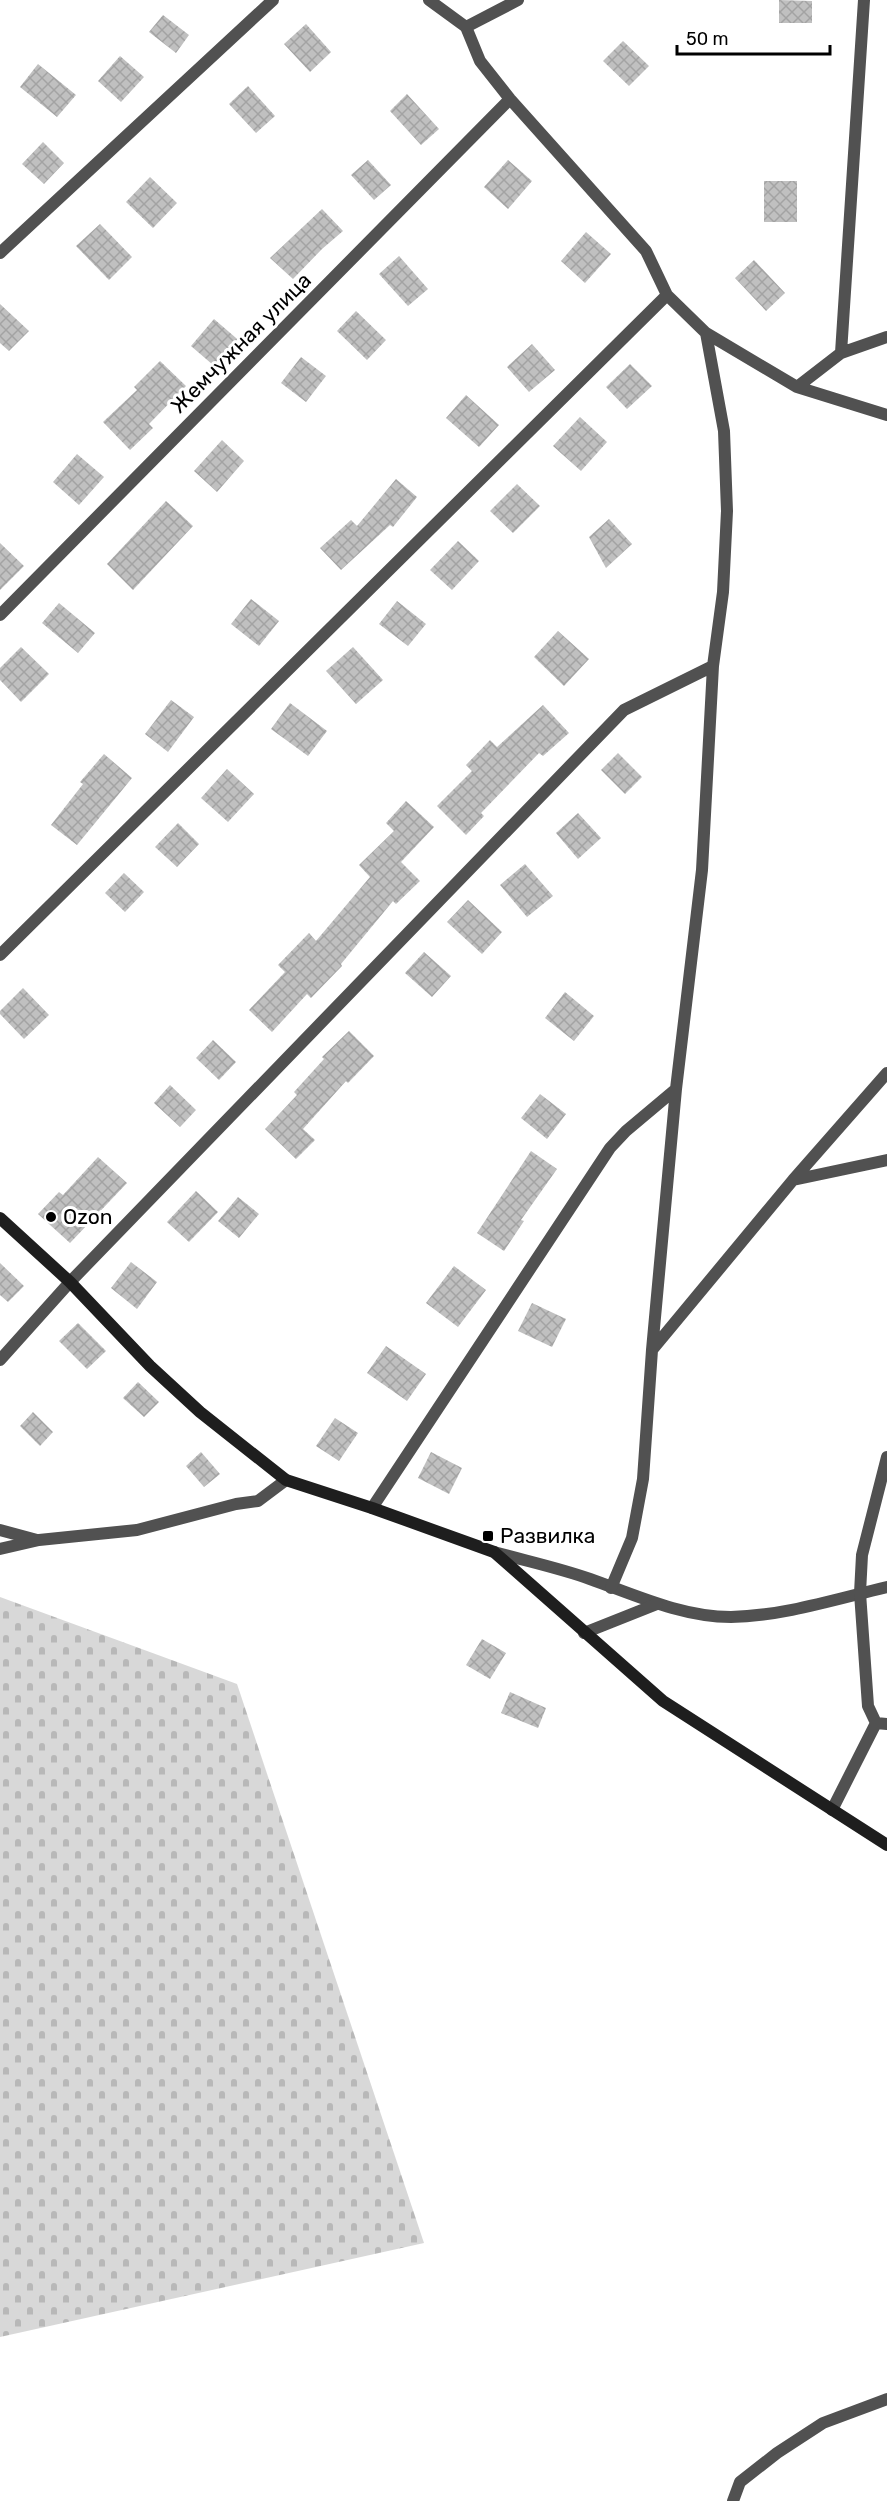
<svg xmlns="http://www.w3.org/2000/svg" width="887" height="2501" viewBox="0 0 887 2501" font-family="Rubik,sans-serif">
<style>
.cemetery{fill:url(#cemetery-stones)}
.building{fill:url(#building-cross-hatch)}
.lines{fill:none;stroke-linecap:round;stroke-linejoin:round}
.lane{stroke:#515151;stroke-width:12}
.street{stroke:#515151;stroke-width:12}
.secondary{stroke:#1e1e1e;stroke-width:12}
.poi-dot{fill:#000;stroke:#fff;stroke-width:2}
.labels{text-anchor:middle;stroke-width:6;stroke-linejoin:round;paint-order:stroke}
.street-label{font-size:21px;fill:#000;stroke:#fff}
.poi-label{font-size:21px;fill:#000;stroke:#fff;text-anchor:start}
</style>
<defs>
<pattern id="cemetery-stones" width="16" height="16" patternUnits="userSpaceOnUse" patternTransform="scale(1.5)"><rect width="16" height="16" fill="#d8d8d8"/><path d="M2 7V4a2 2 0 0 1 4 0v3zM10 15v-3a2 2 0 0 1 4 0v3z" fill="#b8b8b8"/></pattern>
<pattern id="building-cross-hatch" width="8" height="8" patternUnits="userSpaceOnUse" patternTransform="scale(1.5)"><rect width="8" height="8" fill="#c0c0c0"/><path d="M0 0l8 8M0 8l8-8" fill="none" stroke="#a3a3a3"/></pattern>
</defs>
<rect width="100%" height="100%" fill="#fff"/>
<!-- cemetery -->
<path class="cemetery" d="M0 1597 237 1684 424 2243 0 2337Z"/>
<!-- building -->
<path class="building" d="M779 0 812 1V23H779Z
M163 15 189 35 176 53 149 32Z
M306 24 331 52 310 72 284 44Z
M623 41 649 66 629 86 603 61Z
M120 56 144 77 121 102 98 81Z
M38 64 76 95 57 117 20 87Z
M248 86 275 116 256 133 229 104Z
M407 94 439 129 421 145 390 111Z
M43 142 64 163 44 184 22 164Z
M368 160 391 185 374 200 351 175Z
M508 160 532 181 508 209 484 187Z
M150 177 177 203 153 228 126 202Z
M764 181H797V222H764Z
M322 209 343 231 322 249 293 279 270 258Z
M100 224 132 257 109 280 76 246Z
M586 232 611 254 585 283 561 261Z
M399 256 428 289 408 306 379 274Z
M754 260 785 293 766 311 735 278Z
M0 304 29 331 9 351 0 343Z
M356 311 386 340 367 360 337 331Z
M214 319 243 344 220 371 191 346Z
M532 344 555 370 529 392 507 367Z
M301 357 326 376 306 402 281 383Z
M160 361 186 386 149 424 153 428 130 450 103 422 137 390 134 387Z
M630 364 652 386 627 409 606 387Z
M466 395 499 425 479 447 446 418Z
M580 417 607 442 581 471 553 446Z
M222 440 244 461 217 492 194 471Z
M77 454 104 477 79 505 53 482Z
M396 479 417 497 393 527 390 525 341 570 320 548 351 520 357 526Z
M517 484 540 506 513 533 490 511Z
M166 501 193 526 133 590 107 564Z
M609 519 632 544 606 568 589 537Z
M458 541 479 561 452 590 430 570Z
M0 543 24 566 0 590Z
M251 599 279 621 259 646 231 624Z
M397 601 426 624 408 646 379 624Z
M59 603 95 633 78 653 42 623Z
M558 631 589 659 564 686 534 657Z
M21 647 49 674 21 702 0 680V668Z
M353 647 383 680 356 704 326 671Z
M171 700 194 717 168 752 145 734Z
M290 703 327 731 308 756 271 729Z
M543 705 569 733 543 756 539 753 481 813 484 816 466 835 437 806 472 771 466 765 490 740 497 747Z
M618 753 642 777 625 794 601 770Z
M104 754 132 778 77 845 51 825 83 784 80 782Z
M227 769 254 794 228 822 201 798Z
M406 801 434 827 401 862 420 881 396 904 393 901 341 964 342 966 311 998 307 994 272 1032 249 1010 285 972 278 965 309 933 316 941 370 877 359 865 394 831 386 823Z
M578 813 601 838 578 859 556 833Z
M178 823 199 844 177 867 155 847Z
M525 864 553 896 527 917 500 885Z
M124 873 144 892 125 912 105 893Z
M468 900 502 932 482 954 447 922Z
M424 952 451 976 432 997 405 973Z
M23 988 49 1015 24 1039 0 1014V1011Z
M565 992 594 1016 574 1041 545 1018Z
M349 1031 374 1056 348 1083 346 1081 303 1129 315 1140 296 1159 265 1129 297 1095 294 1092 324 1059 322 1057Z
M213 1040 236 1062 219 1080 196 1058Z
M170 1085 196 1110 180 1127 154 1103Z
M540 1094 566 1114 547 1139 521 1118Z
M531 1151 557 1169 521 1220 524 1221 504 1251 477 1233Z
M98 1157 127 1183 70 1243 38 1214 59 1192 63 1195Z
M196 1191 218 1212 189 1242 167 1222Z
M238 1197 259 1214 239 1238 218 1221Z
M131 1262 157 1282 137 1309 111 1288Z
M0 1263 24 1286 8 1302 0 1295Z
M454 1266 486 1290 458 1327 426 1303Z
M532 1303 566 1319 552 1347 518 1331Z
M78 1323 106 1351 87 1369 59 1341Z
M386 1346 426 1374 407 1401 367 1373Z
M138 1382 159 1402 144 1417 123 1398Z
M33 1412 53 1432 40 1446 20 1426Z
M335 1418 358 1433 339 1461 316 1446Z
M201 1452 220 1474 204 1487 186 1466Z
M431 1452 462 1468 449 1494 418 1478Z
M482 1639 506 1653 490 1679 466 1665Z
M510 1692 546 1708 538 1728 501 1713Z"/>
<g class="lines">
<!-- lane -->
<path class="lane" d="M494 1552C526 1561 559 1568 590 1579 635 1595 682 1617 731 1617 783 1616 836 1599 887 1587
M733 2501 740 2482 777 2453 823 2423 887 2399"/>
<!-- street -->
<path class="street" d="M429 0 466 27 480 61 510 99 646 251 667 295 706 333 797 387 887 415
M466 27 518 0
M0 253 273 0
M841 353 864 0
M797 387 841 353 887 337
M0 615 510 99
M0 955 667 295
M793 1180 887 1160
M652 1350 793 1180 887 1073
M0 1360 70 1282 624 710 713 666
M887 1457 862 1555 860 1593 868 1706 876 1723 887 1724
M372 1508 610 1148 626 1131 676 1089
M0 1530 37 1540
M0 1549 39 1540 137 1530 236 1504 258 1501 286 1480
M611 1588 632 1538 643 1479 652 1350 676 1089 702 870 713 666 723 592 727 511 724 431 706 333
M584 1633 657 1604
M832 1810 876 1723"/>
<!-- secondary -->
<path class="secondary" d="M0 1218 70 1282 150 1366 200 1412 286 1480 372 1508 494 1552 663 1701 887 1845"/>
</g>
<!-- markers -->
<g class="poi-dot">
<circle cx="51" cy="1217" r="6"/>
<rect x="482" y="1530" width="12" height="12" rx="3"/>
</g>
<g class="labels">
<!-- street labels -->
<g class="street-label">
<text transform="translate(241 343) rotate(-45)" y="7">Жемчужная улица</text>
</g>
<!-- poi labels -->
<g class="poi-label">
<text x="63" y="1224">Ozon</text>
<text x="500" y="1543">Развилка</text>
</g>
</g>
<!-- scale -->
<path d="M677 45v9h153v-9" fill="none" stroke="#000000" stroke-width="3"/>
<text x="686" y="45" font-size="18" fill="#000000" stroke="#ffffff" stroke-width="4.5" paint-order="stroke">50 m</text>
</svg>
